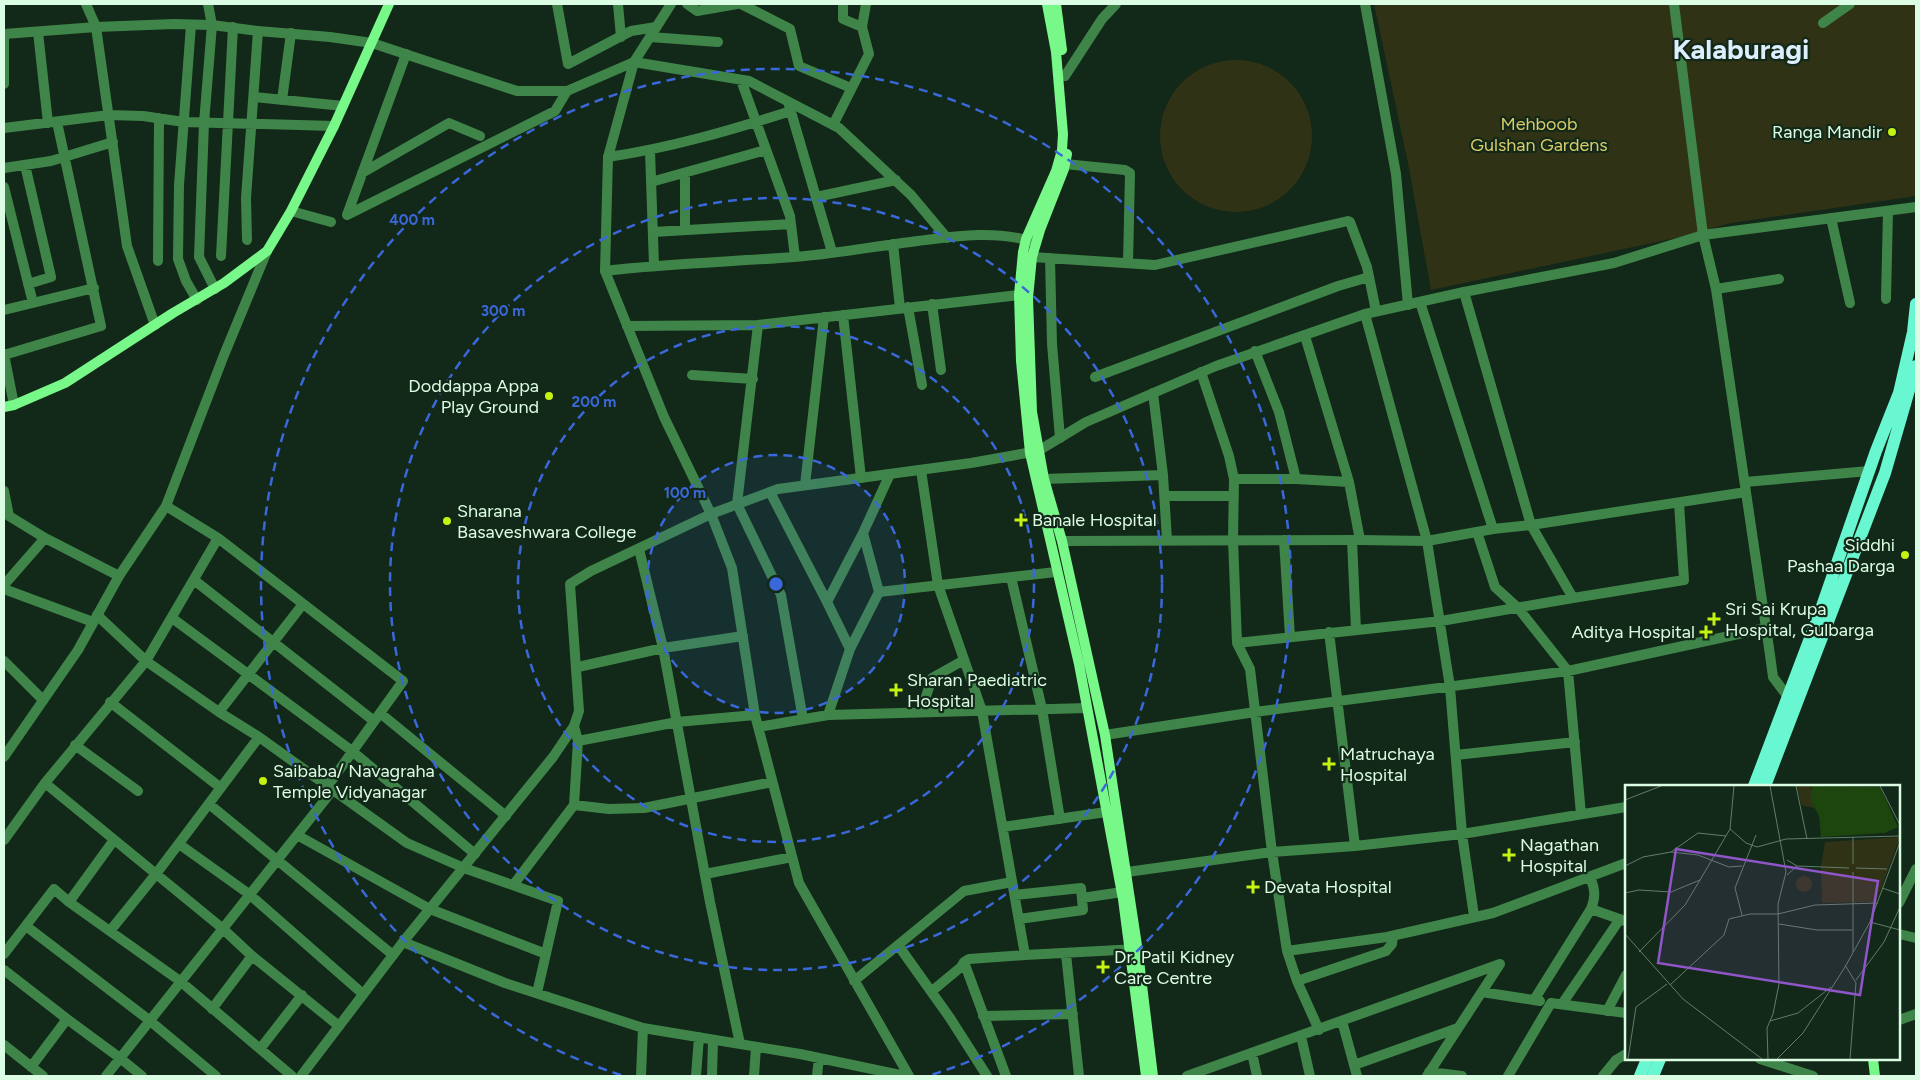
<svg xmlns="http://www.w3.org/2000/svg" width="1920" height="1080" viewBox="0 0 1920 1080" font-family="Figtree,sans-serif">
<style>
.green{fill:#303215}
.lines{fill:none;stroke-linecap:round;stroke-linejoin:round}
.minor{stroke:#3f8549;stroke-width:10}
.tertiary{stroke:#3f8549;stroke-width:10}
.secondary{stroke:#77f888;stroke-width:10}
.primary{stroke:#68f7d1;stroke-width:12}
.ring{fill:none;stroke:#3a68da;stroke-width:2.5;stroke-dasharray:9 6}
.poi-dot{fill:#c4f311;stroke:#122818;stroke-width:2}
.labels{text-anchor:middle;stroke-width:4.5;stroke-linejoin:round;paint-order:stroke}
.park-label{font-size:18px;fill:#dbcb69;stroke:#122818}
.poi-label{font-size:18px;fill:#dbfde3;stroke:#122818;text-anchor:start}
.town-label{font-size:28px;font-weight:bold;fill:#ddeefd;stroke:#122818}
.inset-road{fill:none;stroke:#627d69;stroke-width:1}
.view{fill:#8e56c6;fill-opacity:0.15;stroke:#8e56c6;stroke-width:2.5}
.inset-edge{fill:none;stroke:#dbfde3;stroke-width:2.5}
.centre{fill:#3a68da;stroke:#122818;stroke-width:2.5}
.ring-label{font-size:15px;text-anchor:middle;font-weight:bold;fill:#3a68da;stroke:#122818;stroke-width:4.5;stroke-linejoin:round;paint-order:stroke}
</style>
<rect width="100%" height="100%" fill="#122818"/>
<!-- green -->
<path class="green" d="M1374 4H1916V196L1731 223 1685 236 1431 290 1408 163Z
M1160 136a76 76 0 1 1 152 0a76 76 0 1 1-152 0Z"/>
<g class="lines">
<!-- minor -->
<path class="minor" d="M86 4 96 27 127 246 155 325
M208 4 212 25 204 123 199 257 215 289
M557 4 568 64 631 31 656 27
M618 4 621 37
M687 4 697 11 737 4
M741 4 790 29 799 66 851 88
M1365 4 1396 174 1408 305
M1823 23 1850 4
M191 25 179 185 178 259 186 281 197 300
M862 27 866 4
M38 32 48 123
M650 37 718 42
M634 62 749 81 839 128 911 195 947 238
M741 80 790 216 795 257
M4 84V34
M254 97 343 106
M282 100 291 33
M789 105 832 252
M833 125 869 54 862 27 843 19V4
M4 128 109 115 143 116 184 122 334 126
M650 151 654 265
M608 157C670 148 731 130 791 111
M1065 164 1125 170 1130 173 1128 263
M25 165 51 277 28 284
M4 168 51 161 113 142
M362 173 449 123 480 136
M685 173V230
M651 182 766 150
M4 187 33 303
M816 197 896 180
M291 211 331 222
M347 215 555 111 567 91
M347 215 406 54
M1831 218 1850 303
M653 232 791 224
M247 240 246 198 258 31
M893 244 900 308
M221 256 233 27
M1032 257 1155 265 1348 221 1350 222 1367 267 1376 311
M1050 258 1052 344 1060 438
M158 261 159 118
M605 271C668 263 731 262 794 257 835 254 876 246 918 241 956 236 996 230 1034 242
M1716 289 1779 279
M1464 292 1531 525 1573 598 1684 580 1679 503
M1886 299 1888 211
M1420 302 1493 529
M932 304 941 370
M908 307 922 385
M4 310 94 288
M1365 314 1427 541 1450 687 1462 834 1474 916
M843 315 861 478
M627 326 758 325
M1305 336 1349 482 1360 540
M1255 351 1279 412 1296 479
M4 354 14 405
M4 355 101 326 57 122
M1201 372 1229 456 1234 479 1233 540 1237 643 1250 669 1272 852 1287 951 1297 981 1319 1030
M692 375 753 379
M1095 377 1338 286 1369 277
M1153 393 1163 475 1167 540
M921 470 938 585 982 711 1025 955 1137 949
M1044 479 1163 475
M1234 479H1296L1349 482
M1745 482 1869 471
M805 485 824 317
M4 491 9 516 45 538 119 576
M770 492 827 602 850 649 879 592 1056 572
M1165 496H1234
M166 506 218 538 403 681 327 787
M711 514 732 568 755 715 799 883 909 1076
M1477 532 1495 587 1518 608 1568 671 1581 814
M863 533 879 592
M1284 540 1290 637
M1352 540 1356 630
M639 549 663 648 710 902 740 1044
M1011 577 1042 709 1060 819
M194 580 374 721
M4 585 45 538
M4 589 93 622
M827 602 863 533 890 474
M97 615 146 661 219 712 259 737 407 843 464 868 558 901 537 993
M172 618 352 751 475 854
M1329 632 1355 846
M1237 643 1441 621 1573 598
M4 661 43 700
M578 667 663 648 743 636
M110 702 221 788
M219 712 303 604
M921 712 932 678 964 660
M380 713 506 816
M828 715 850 649
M803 719 781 595 737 504 758 325 1019 295
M758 727 828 715 1087 708
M1105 735 1255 712 1568 671 1766 628
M578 741 677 722 755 715
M75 745 138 791
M1456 755 1575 742
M45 783 222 928 252 956 339 1026
M209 804 393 955
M574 805 609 809 644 808 772 782
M1003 827 1106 812
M297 835 430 909 546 954
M4 840 45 783 146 661 218 538
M114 840 69 902 180 981 292 1076
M179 844 249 894 363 994
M1127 872 1272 852 1355 846 1462 834 1626 807
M705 874 792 857
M514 884 574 805 578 741 574 726
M1015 895 1081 888 1083 910 1019 919
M1082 898 1122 892
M1591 909 1625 921
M26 926 149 1020 216 1076
M110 931 156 874 259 737
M1899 934 1916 938
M403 942 505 983 643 1028 800 1054 905 1076
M898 945 950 1018 987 1076
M1287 951 1387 937 1493 913 1626 863
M4 954 54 889 69 902
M1066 954 1079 1076
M4 970 67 1019 120 1058 142 1076
M854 981 964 891 1012 882
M1297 981 1386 951 1392 944 1393 936
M932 991 961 967 964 962
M1482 992 1540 1001
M1534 1000 1591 909C1596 897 1595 889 1590 877
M1562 1004 1620 919
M212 1009 252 956
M1607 1011 1626 975
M983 1016 1073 1014
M1899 1020 1916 1014
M1342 1021 1357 1076
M1301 1036 1310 1076
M4 1045 43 1076
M260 1049 302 995
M1252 1053 1257 1076
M1760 1059 1813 1076
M1354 1065 1458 1028
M31 1067 67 1019
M1429 1072 1462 1076
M106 1076 332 791
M641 1076 643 1028
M696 1076 699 1037
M712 1076 713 1040
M754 1076 756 1047
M817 1076 819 1058
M1006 1076 964 962 969 959 1025 955
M1187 1076 1500 964
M1427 1076 1500 964
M1508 1076 1551 1003 1626 1013"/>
<!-- tertiary -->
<path class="tertiary" d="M671 4 634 62 608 157 605 271 664 417 711 514
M1674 4 1703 235 1716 289 1770 655 1773 677 1788 697
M4 34 96 27 174 24 212 25 258 31 330 37 372 43 517 91H567L634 62
M1065 76 1102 19 1116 4
M1062 541 1360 540 1427 541 1493 529 1531 525 1746 492
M4 757 78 650 119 576 166 506 224 355 267 251
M1899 903 1916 869
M301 1076 403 942 553 757 574 726 579 711 570 584 591 571 711 514 778 489 971 463 1038 451 1086 422 1216 366 1365 314 1464 292 1614 263 1703 235 1916 207
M1603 1076 1616 1060 1626 1054"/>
<!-- secondary -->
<path class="secondary" d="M1047 4 1056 52 1063 134 1062 150 1056 171 1026 239 1023 252 1019 295 1021 361 1030 453 1079 664 1123 899 1146 1076
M1056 4 1062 50
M1067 154 1064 169 1040 230 1032 257 1028 298 1032 412 1044 479 1062 541 1105 735 1138 952 1153 1076
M4 407 14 405 65 383 173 313 224 283 267 251 291 211 334 126 389 4
M1873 1059 1875 1076"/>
<!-- primary -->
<path class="primary" d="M1754 786 1820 612 1876 451 1899 393 1913 332 1916 304
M1765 786 1885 473 1916 366
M1640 1076 1647 1059
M1653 1076 1660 1059"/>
</g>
<!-- distance rings -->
<circle cx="776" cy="584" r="129" fill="#3a68da" fill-opacity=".12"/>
<g class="ring">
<circle cx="776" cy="584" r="129"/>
<circle cx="776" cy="584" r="258"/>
<circle cx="776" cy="584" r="386"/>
<path d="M621 1075A515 515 0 1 1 931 1075"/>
</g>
<!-- markers -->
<g class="poi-dot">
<circle cx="1892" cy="132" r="5"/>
<circle cx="549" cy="396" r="5"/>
<path d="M1018.5 512.5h5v5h5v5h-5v5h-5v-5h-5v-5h5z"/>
<circle cx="447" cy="521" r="5"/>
<circle cx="1905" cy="555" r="5"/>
<path d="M1711.5 611.5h5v5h5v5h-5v5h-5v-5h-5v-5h5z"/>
<path d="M1703.5 624.5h5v5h5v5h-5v5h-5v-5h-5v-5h5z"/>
<path d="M893.5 682.5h5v5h5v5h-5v5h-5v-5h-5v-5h5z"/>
<path d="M1326.5 756.5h5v5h5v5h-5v5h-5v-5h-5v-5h5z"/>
<circle cx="263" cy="781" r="5"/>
<path d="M1506.5 847.5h5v5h5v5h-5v5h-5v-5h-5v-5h5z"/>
<path d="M1250.5 879.5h5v5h5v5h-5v5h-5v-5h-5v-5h5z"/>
<path d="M1100.5 959.5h5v5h5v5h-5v5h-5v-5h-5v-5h5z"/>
</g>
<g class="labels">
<!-- park labels -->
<g class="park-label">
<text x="1539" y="130">Mehboob<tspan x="1539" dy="21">Gulshan Gardens</tspan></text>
</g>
<!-- poi labels -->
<g class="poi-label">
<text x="1882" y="138" text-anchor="end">Ranga Mandir</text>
<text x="539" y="392" text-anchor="end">Doddappa Appa<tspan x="539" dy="21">Play Ground</tspan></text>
<text x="457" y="517">Sharana<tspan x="457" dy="21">Basaveshwara College</tspan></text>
<text x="1032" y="526">Banale Hospital</text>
<text x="1895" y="551" text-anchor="end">Siddhi<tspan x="1895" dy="21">Pashaa Darga</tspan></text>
<text x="1725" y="615">Sri Sai Krupa<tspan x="1725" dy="21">Hospital, Gulbarga</tspan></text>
<text x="1695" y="638" text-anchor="end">Aditya Hospital</text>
<text x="907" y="686">Sharan Paediatric<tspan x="907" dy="21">Hospital</tspan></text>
<text x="1340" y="760">Matruchaya<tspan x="1340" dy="21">Hospital</tspan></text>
<text x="273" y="777">Saibaba/ Navagraha<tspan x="273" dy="21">Temple Vidyanagar</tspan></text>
<text x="1520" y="851">Nagathan<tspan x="1520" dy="21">Hospital</tspan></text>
<text x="1264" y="893">Devata Hospital</text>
<text x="1114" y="963">Dr. Patil Kidney<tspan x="1114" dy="21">Care Centre</tspan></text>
</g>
<!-- town labels -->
<g class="town-label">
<text x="1741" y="59">Kalaburagi</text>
</g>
</g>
<!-- overview -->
<g transform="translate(1625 785)">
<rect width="275" height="275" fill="#122818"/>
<path d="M172 1H186L189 23 176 20ZM275 52 251 117 197 118 196 82 200 57ZM171 99a8 8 0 1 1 16 0a8 8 0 1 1-16 0Z" fill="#303215"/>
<path d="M187 1 255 2 273 42 260 48 196 52 194 31 186 16Z" fill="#1c460e"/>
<path class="inset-road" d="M171 1 182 54M255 1 275 40M0 15 36 1M105 44 109 1M46 67 73 70 104 82 117 81M228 79V52M0 81 18 72 46 67 73 48 101 51M172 81 224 83M231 83 262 84M228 87V167M162 90 172 81 162 75M257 103 275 109M0 108 14 105 46 107 75 95 105 44 121 58 132 62 161 54 275 51M117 130 110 103 131 50M245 137 275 145M154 139 192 145H227M0 149 58 214 137 274M14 167 60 120 75 95M220 180 231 198 225 274M231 195 259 157 275 122M45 200 99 150 104 134 125 129H153L190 120 253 118M145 236 173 228 206 202M3 274 11 222 42 199M143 274 142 243 148 229 154 199 153 119 161 87 145 1M152 274 178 248 220 182 245 137 275 57"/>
<path class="view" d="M51 64 253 96 235 210 33 178Z"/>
<rect width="275" height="275" class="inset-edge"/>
</g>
<circle cx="776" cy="584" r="8" class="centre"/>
<g class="ring-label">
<text x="412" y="225">400 m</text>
<text x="503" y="316">300 m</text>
<text x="594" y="407">200 m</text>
<text x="685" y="498">100 m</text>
</g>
<!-- border -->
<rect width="1920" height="1080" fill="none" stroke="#dbfde3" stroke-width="10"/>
</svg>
